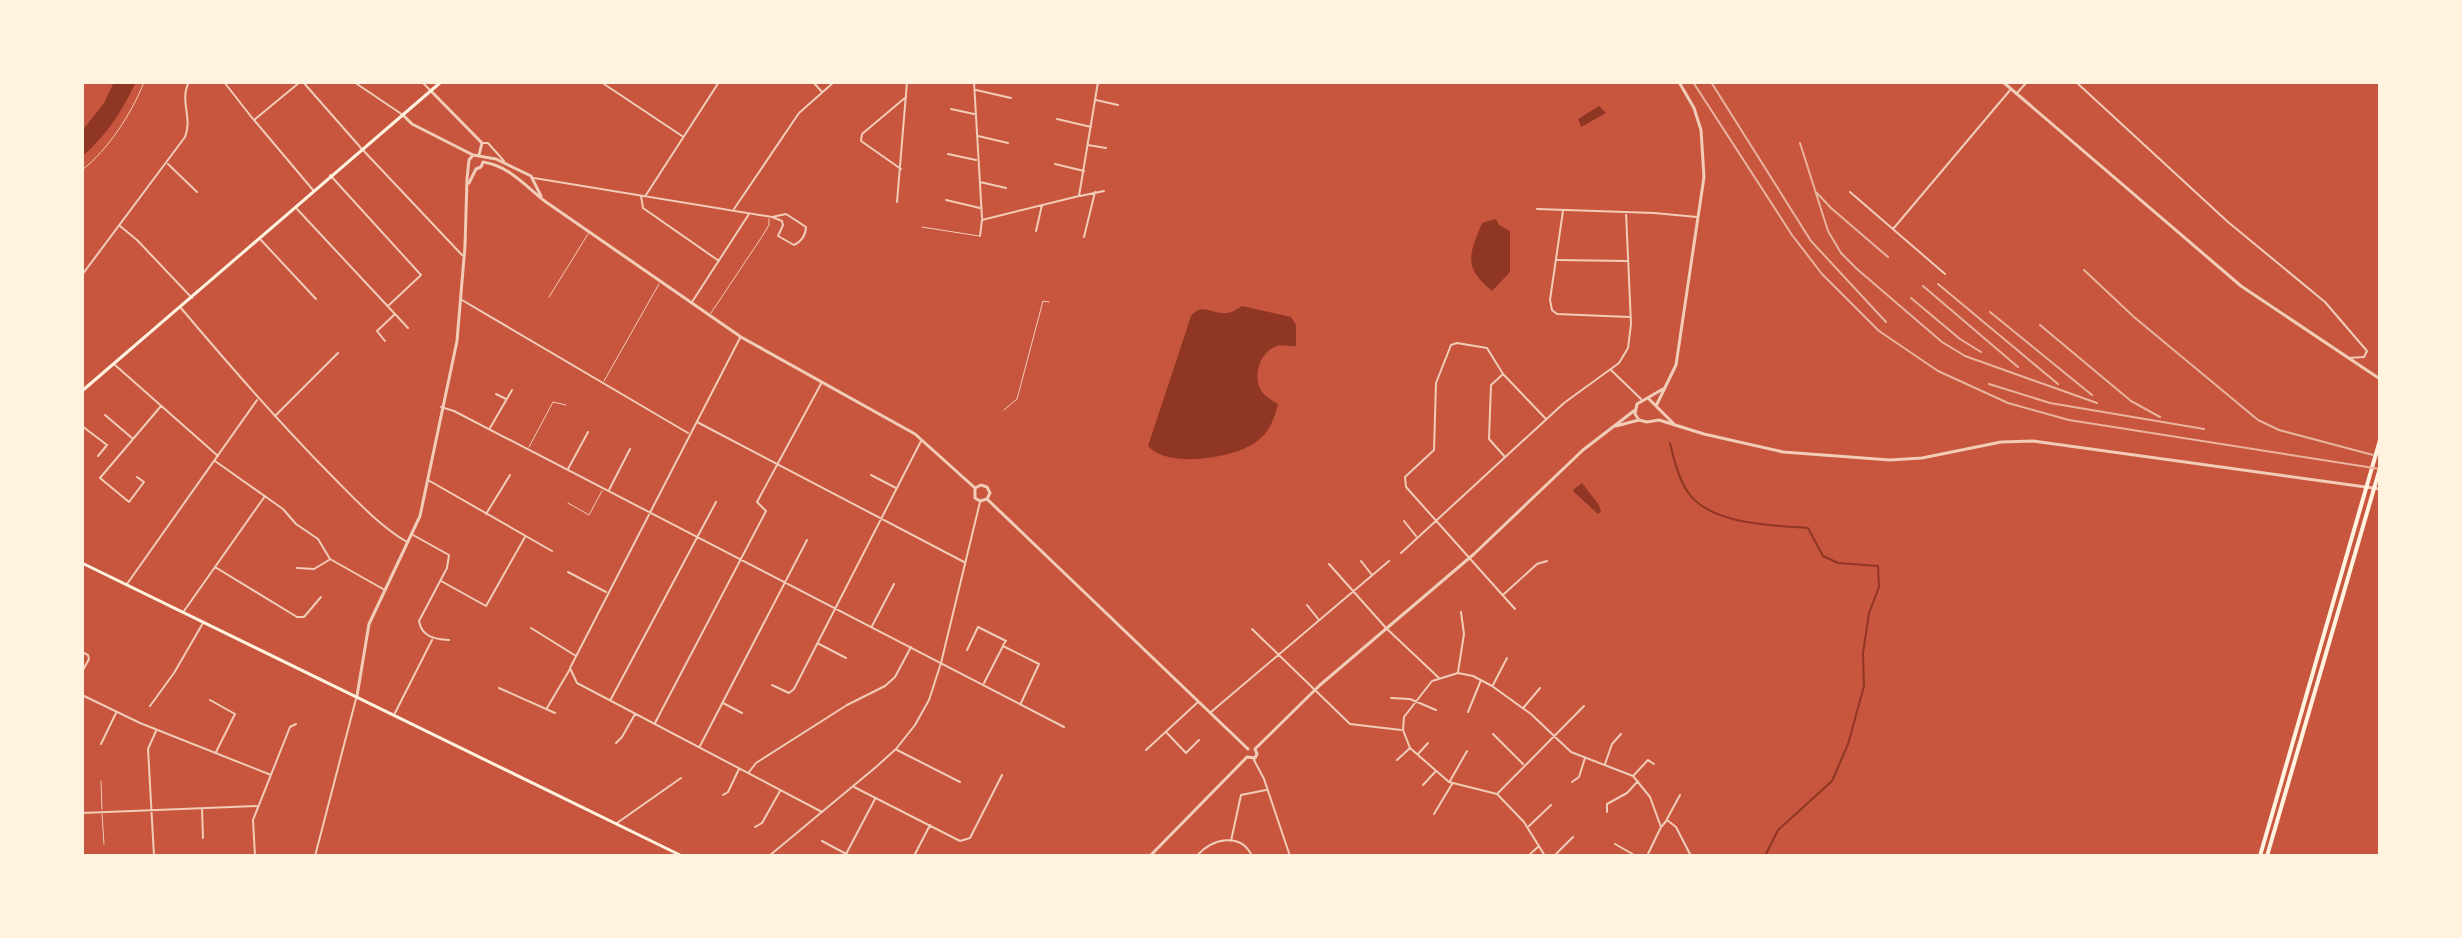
<svg xmlns="http://www.w3.org/2000/svg" width="2462" height="938" viewBox="0 0 2462 938" font-family="Commissioner,sans-serif">
<style>
.water{fill:#8f3625}
.lines{fill:none;stroke-linecap:round;stroke-linejoin:round}
.stream{stroke:#8f3625;stroke-width:2}
.service{stroke:#f1ccb7;stroke-width:1}
.minor{stroke:#f1ccb7;stroke-width:2}
.tertiary{stroke:#f1ccb7;stroke-width:3}
.secondary{stroke:#fff3e0;stroke-width:3}
.primary{stroke:#fff3e0;stroke-width:3}
.trunk{stroke:#fff3e0;stroke-width:4}
.rail{stroke:#e9b49f;stroke-width:2}
</style>
<rect width="100%" height="100%" fill="#c8553d"/>
<!-- water -->
<path class="water" d="M114 82H136C121 113 108 133 82 157V131L104 103Z
M1599 106 1606 113 1581 127 1578 119Z
M1496 219 1499 225 1510 231V272L1492 291C1463 267 1469 255 1482 223Z
M1242 306 1291 317 1296 325V346C1290 347 1283 344 1277 346 1259 352 1252 377 1262 392 1266 397 1273 401 1278 404 1274 419 1270 432 1256 442 1235 458 1167 469 1148 446L1191 316C1202 303 1209 313 1223 313 1230 314 1236 310 1242 306Z
M1582 483 1599 505 1601 512 1598 514 1574 492 1573 490Z"/>
<g class="lines">
<!-- stream -->
<path class="stream" d="M1670 443C1674 460 1679 481 1690 495 1714 525 1773 525 1808 528L1823 556 1838 563 1878 566 1879 587 1869 613 1863 653 1864 686 1848 744 1832 781 1778 830 1765 856"/>
<!-- service -->
<path class="service" d="M82 170C108 150 132 113 144 82
M922 227 979 236
M549 297 588 234
M711 313 763 235 769 225V219
M604 381 659 284
M1004 410 1017 399 1043 301 1049 302
M529 447 553 402 566 405
M568 503 589 515 602 491
M101 781 102 809
M102 814 104 844"/>
<!-- minor -->
<path class="minor" d="M224 82 253 119
M300 82 254 120 313 190
M303 82 361 148 462 255
M354 82 403 115
M422 82 430 90
M601 82 682 136
M813 82 822 92
M974 82 982 218
M2076 82 2228 222 2325 302 2367 351 2364 357 2348 358
M976 90 1011 98
M2017 93 2027 82
M1096 100 1118 105
M951 109 974 114
M1057 119 1091 127
M978 136 1008 143
M482 143H488L504 161
M1088 145 1106 148
M948 154 976 160
M168 164 197 192
M1055 164 1084 171
M901 169 861 141 862 134 906 97
M330 175 421 275 388 306
M534 178 772 217 786 214 806 227C806 235 801 242 794 245L778 236 783 225 782 221 772 217
M980 182 1006 188
M1850 192 1945 274
M646 195 719 82
M641 196 643 208 719 261
M1080 196 1104 191
M946 200 980 208
M897 202 907 82
M297 209 408 328
M734 209 799 113 834 82
M1537 209 1654 213 1697 217
M1563 211 1550 300 1552 310 1557 314 1629 317
M120 226 137 240 192 298
M1893 229 2011 89
M1036 231 1042 205
M980 236 982 220 1079 196 1098 82
M1084 237 1095 192
M261 240 316 299
M1557 260 1627 261
M82 275 185 137C193 118 179 100 189 82
M462 300 688 433
M692 302 749 214
M181 308C229 365 277 420 329 473 353 497 377 524 407 542
M740 338 570 668 577 683 822 812
M385 341 377 331 395 314
M115 365 218 456
M1611 370 1641 399
M1502 375 1491 385 1489 439 1505 457
M496 394 506 399
M441 407 454 411 1064 727
M105 415 132 438
M275 416 338 353
M697 422 964 562
M82 426 107 445 98 456
M490 428 512 390
M215 461 283 509 296 524 318 539 330 559 383 589
M568 469 588 432
M871 475 896 488
M137 477 144 482 129 502 100 478 161 406
M428 480 552 551
M609 490 630 449
M486 514 510 475
M1404 521 1416 536
M413 535 449 555 447 568 419 621C422 637 434 639 449 640
M1401 553 1564 403 1619 363 1628 348 1631 324 1626 212
M1361 561 1372 575
M1329 564 1386 628 1439 678
M215 567 297 617H304L321 597
M297 568 314 569 329 560
M568 572 606 592
M441 581 486 606 525 537
M127 584 257 400
M1504 594 1537 564 1547 561
M1307 605 1319 620
M1515 609 1406 487 1405 477 1434 450 1436 383 1451 345 1457 343 1487 348 1503 374 1546 419
M184 611 265 496
M872 626 894 584
M531 628 576 656
M1252 629 1350 724 1401 730
M819 644 846 658
M967 650 978 627 1006 641 1003 645
M82 652 88 655 89 659 82 672
M1458 672 1464 634 1461 612
M984 683 1003 646 1039 664 1021 703
M772 685 789 693 794 689 921 441
M1493 685 1507 658
M499 688 555 713
M82 695 140 723 271 775
M1391 698 1410 699 1436 710
M611 699 716 502
M210 700 235 714 216 752
M723 703 742 713
M150 706 174 673 203 623
M1524 707 1540 688
M547 708 570 669
M1211 712 1389 561
M1468 712 1481 680
M395 713 432 640
M655 723 766 511 757 502 822 382
M1167 733 1186 753 1199 740
M1493 734 1523 764
M616 743 622 737 635 714
M101 744 116 713
M700 746 807 540
M897 750 960 782
M1146 750 1198 702
M1418 754 1428 743
M1254 760 1264 779 1290 856
M1397 760 1410 748
M1605 764 1612 744 1621 734
M749 772 756 763 847 705 885 686 895 677 911 647
M1633 776 1648 760 1654 764
M1450 781 1467 751
M1572 782 1579 777 1585 758
M1423 785 1435 772
M854 787 960 841 970 838 1002 775
M1498 793 1584 706
M723 795 728 792 739 769
M202 809 203 838
M1607 812V804L1627 793 1638 781
M82 813 258 806
M1434 814 1452 784
M1667 819 1680 795
M617 823 681 778
M1529 826 1551 805
M1662 826 1667 820 1676 827 1691 856
M755 827 762 823 780 791
M822 841 850 856
M1231 841 1241 795 1266 790
M1615 844 1636 856
M846 854 875 799
M154 856 148 749 156 731
M255 856 253 820 290 727 296 724
M315 856 356 699
M769 856 876 767 896 749 915 725 929 700 941 663 980 502
M914 856 930 825
M1197 856C1211 838 1241 832 1252 856
M1528 856 1539 846
M1545 856 1524 822 1497 794 1449 782 1410 748 1403 730 1404 717 1432 681 1458 673 1473 676 1492 686 1531 714 1571 752 1633 776 1650 797 1661 827 1647 856
M1554 856 1573 837"/>
<!-- tertiary -->
<path class="tertiary" d="M2003 82 2241 286 2380 379
M431 91 482 143 479 155
M404 116 412 124 473 155 496 159 531 176 541 196
M483 162C510 166 526 187 546 202L741 337 915 434 975 488
M469 183 476 169 481 167 483 162
M1649 399 1674 424
M1657 404 1676 365 1704 177 1701 130 1694 108 1679 82
M1639 420 1635 414 1637 404 1663 389
M1616 426 1639 420 1647 422 1659 420 1704 434 1783 452 1890 460 1922 458 2001 442 2033 441 2380 489
M975 488 981 485 987 487 990 493 987 499
M975 488V498L980 501 987 499
M987 499 1248 749
M357 696 369 624 420 516 457 341 465 246 467 179 469 160 473 155
M1255 749 1320 685 1474 554 1583 450 1635 410
M1247 757 1255 758 1257 754 1255 749
M1150 856 1247 757"/>
<!-- secondary -->
<path class="secondary" d="M82 391 441 82"/>
<!-- primary -->
<path class="primary" d="M82 563 682 856"/>
<!-- trunk -->
<path class="trunk" d="M2260 856 2380 440
M2267 856 2380 468"/>
<!-- rail -->
<path class="rail" d="M1693 82 1792 235 1822 274 1879 331 1938 371 2008 403 2069 420 2380 469
M1711 82 1811 241 1886 322
M1800 143 1828 231 1841 253 1857 269 1942 342 1965 356 2097 403
M1817 193 1831 208 1888 257
M2084 270 2134 317 2258 420 2279 430 2373 455
M1938 284 2058 384
M1923 286 2018 367
M1911 298 1960 339 1981 352
M1990 312 2092 395
M2040 325 2131 401 2160 417
M1989 384 2050 403 2204 429"/>
</g>
<!-- border -->
<rect width="2462" height="938" fill="none" stroke="#fff3e0" stroke-width="168"/>
</svg>
